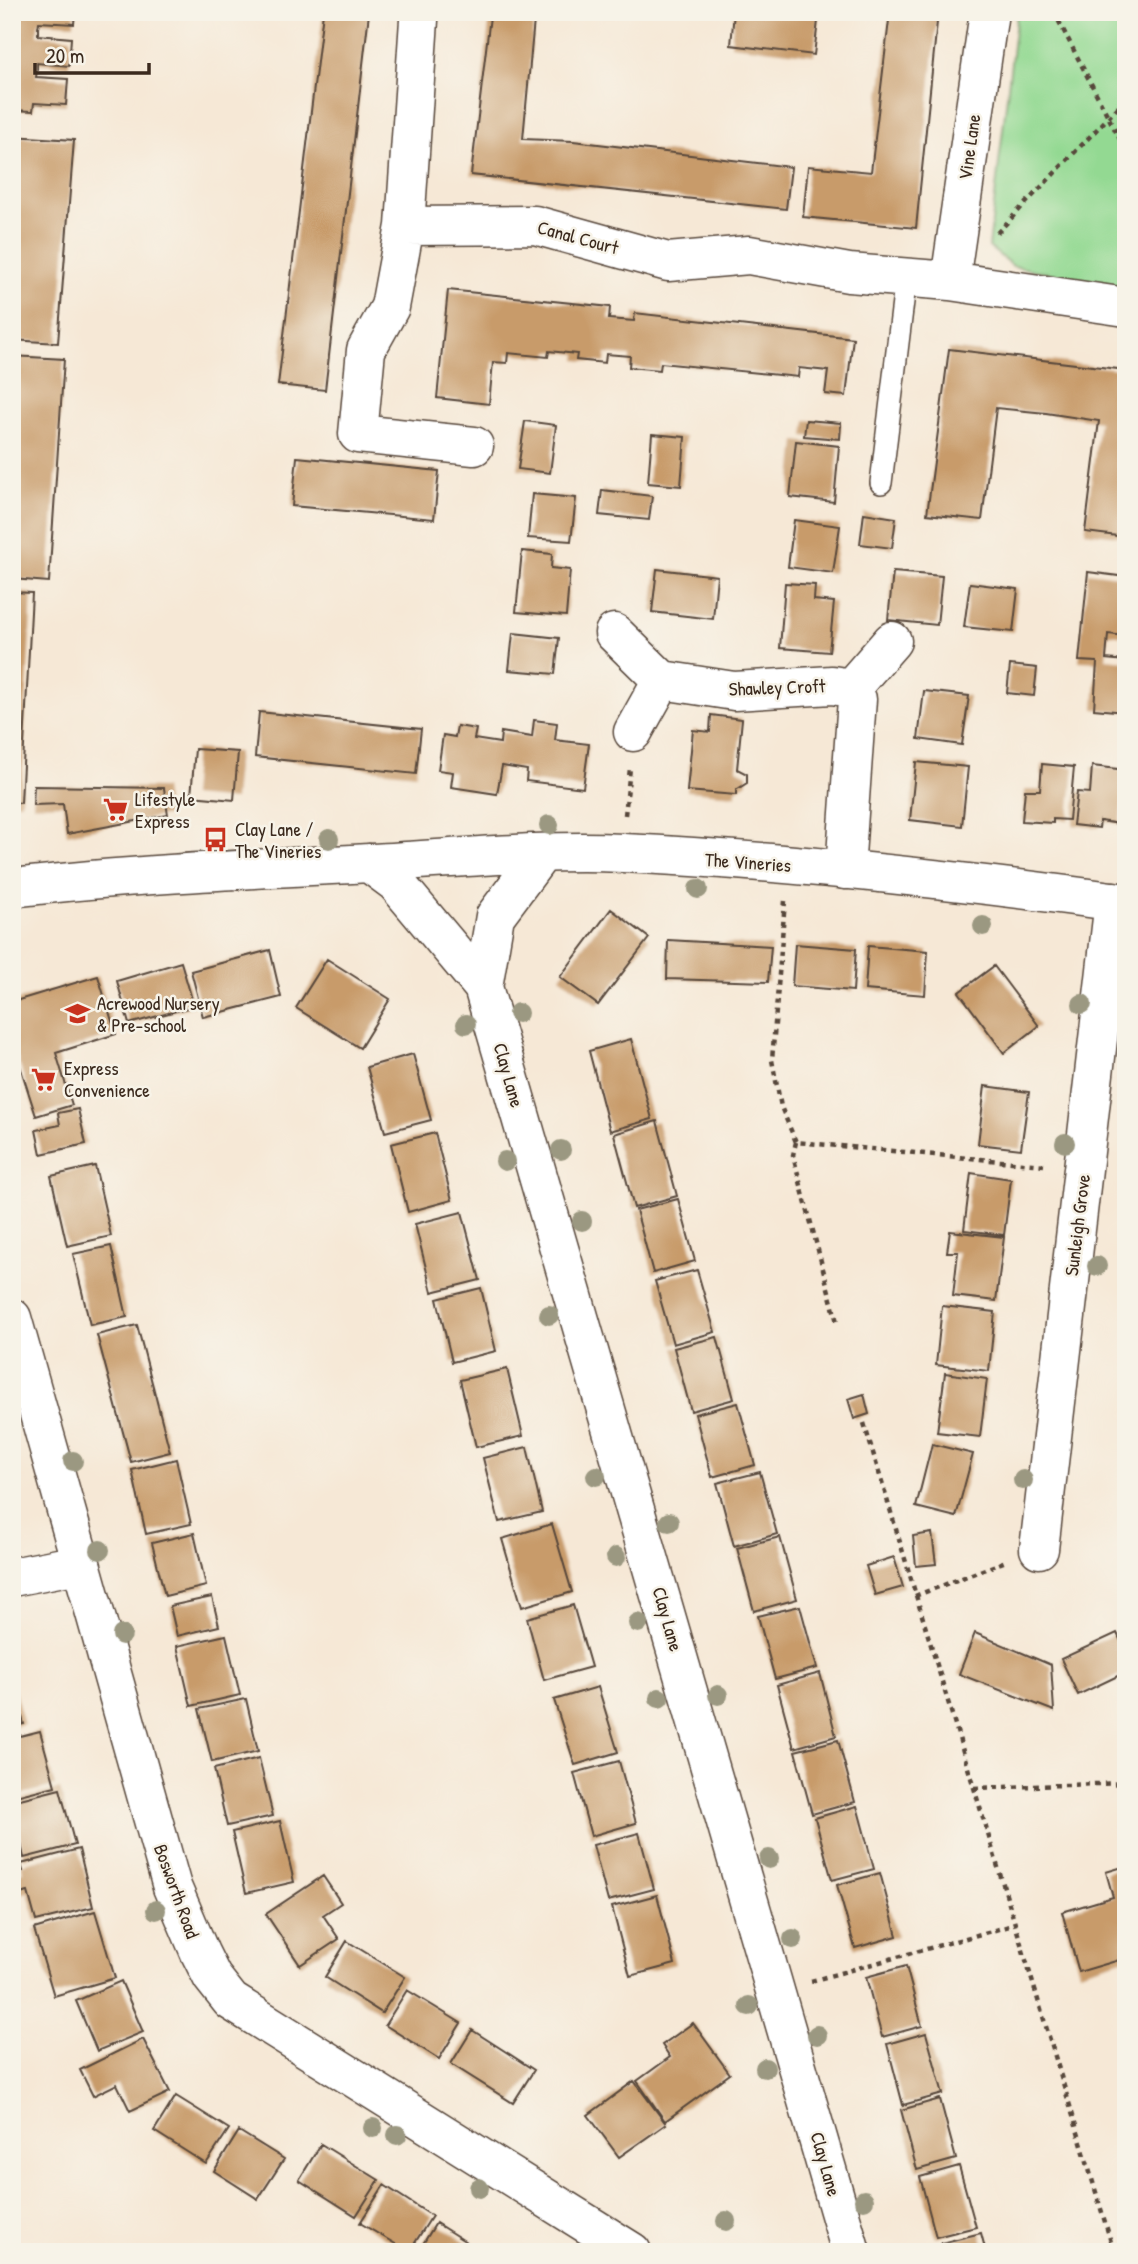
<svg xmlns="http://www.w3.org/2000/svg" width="1138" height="2264" viewBox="0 0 1138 2264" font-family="'Patrick Hand',sans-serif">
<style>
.green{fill:#93d992;stroke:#678258;stroke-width:2}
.building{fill:#c89b6b}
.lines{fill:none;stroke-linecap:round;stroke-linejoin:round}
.service-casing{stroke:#57463a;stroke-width:24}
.minor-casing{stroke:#57463a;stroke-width:41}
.tertiary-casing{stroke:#57463a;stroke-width:41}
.path{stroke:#57463a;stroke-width:4.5;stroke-dasharray:5 5;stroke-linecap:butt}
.service{stroke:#fff;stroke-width:21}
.minor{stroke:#fff;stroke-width:38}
.tertiary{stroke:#fff;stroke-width:38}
.tree{fill:#9b9881}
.labels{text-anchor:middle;stroke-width:5;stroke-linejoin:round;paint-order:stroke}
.street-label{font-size:19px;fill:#3b2a1e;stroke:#f7f3e8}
.poi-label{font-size:19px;fill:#3b2a1e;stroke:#f7f3e8;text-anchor:start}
</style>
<rect width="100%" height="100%" fill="#f7f3e8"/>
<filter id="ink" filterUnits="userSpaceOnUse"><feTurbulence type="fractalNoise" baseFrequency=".0143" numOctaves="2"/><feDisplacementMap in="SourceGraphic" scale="14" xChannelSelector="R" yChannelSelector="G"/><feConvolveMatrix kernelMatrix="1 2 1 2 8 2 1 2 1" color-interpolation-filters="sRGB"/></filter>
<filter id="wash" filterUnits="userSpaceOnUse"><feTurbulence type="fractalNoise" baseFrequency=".00686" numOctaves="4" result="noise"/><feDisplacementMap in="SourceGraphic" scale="28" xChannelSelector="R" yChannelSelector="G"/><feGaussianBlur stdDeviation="1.57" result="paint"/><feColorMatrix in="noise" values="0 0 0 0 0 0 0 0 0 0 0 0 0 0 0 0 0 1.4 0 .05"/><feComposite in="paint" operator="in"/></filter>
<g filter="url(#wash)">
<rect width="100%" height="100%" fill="#f6e8d6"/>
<!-- green -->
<path class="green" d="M1017 12H1126V288L1013 266 989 247Z"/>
<g id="blocks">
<!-- building -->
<path class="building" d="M12 12H75L74 24 39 22 38 28V35L71 38 69 66 37 63V70L36 77 68 79 66 105 34 103 33 111 12 110Z
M323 12 369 13 325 390 278 385Z
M734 12H819L814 55 731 45Z
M890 12H938L916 228 803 217 808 166 871 172Z
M490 16 534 20 523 139 573 141 791 167 786 209 471 175Z
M12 136 74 140 58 343 12 340Z
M448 290 610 307 609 319 634 321 635 313 853 338 846 396 825 394 828 371 799 368 798 377 661 363 660 370 629 367 630 356 606 354 605 363 576 360 577 354 549 351 548 357 508 353 507 363 493 362 489 404 437 398Z
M949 349 1126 370V537L1085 532 1099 421 1046 413 996 408 982 520 927 514Z
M12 356 64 359 49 582 12 579Z
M806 420 841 423 840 439 804 436Z
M525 421 556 425 550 473 518 469Z
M652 434 685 437 681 486 648 483Z
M796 441 839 446 834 502 790 497Z
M297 457 439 471 434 519 292 506Z
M602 490 652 496 649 520 599 515Z
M532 494 576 498 571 541 528 538Z
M864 513 896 518 892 548 860 544Z
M794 520 840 526 833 573 788 567Z
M522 551 552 554 551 568 570 570 566 616 516 612Z
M657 569 717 576 713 619 652 612Z
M893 572 942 576 937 625 888 620Z
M1088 572 1126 577V636L1108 634 1106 659 1126 661V712L1094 709 1097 662 1079 661Z
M785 583 815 585 814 600 834 602 829 652 780 648Z
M970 583 1018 589 1013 632 964 627Z
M12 592 32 593 21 803 12 802Z
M513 633 559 638 555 674 509 670Z
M1010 665 1037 668 1034 696 1007 693Z
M924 691 969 696 962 745 918 739Z
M259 712 421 729 416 774 255 757Z
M711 715 742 719 737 769 747 774V783L736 790V795L687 791 693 730 710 732Z
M534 720 557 723 555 740 589 744 583 788 526 781 527 770 502 766 497 794 451 787 453 772 438 770 443 735 455 737 457 726 476 729 474 739 500 743 501 732 532 737Z
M195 749 238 752 234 800 191 796Z
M916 762 968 767 962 826 910 820Z
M1042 764 1074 767 1069 820 1053 819V823L1022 821 1025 790H1040Z
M1092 766 1126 770 1120 824 1100 821 1099 828 1073 825 1077 792 1090 793Z
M34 786 164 788 168 815 67 834 63 804 33 805Z
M611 909 649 938 598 1005 560 977Z
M668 940 771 946 768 982 667 979Z
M795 944 856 949 853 991 792 986Z
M868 946 928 951 925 995 865 990Z
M270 950 281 997 203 1017 191 971Z
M327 959 390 999 360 1048 296 1008Z
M181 962 194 1006 129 1024 117 981Z
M994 966 1039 1026 1004 1053 959 992Z
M98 976 116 1034 56 1053 72 1105 36 1116 12 1041V1002Z
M631 1039 652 1119 610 1131 589 1051Z
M413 1054 431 1120 385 1132 367 1067Z
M985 1086 1029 1092 1021 1149 978 1144Z
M78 1109 86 1144 41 1154 36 1130 60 1125 58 1113Z
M657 1121 677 1196 634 1208 614 1134Z
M435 1133 452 1200 408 1212 391 1144Z
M95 1166 111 1236 67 1246 51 1176Z
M971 1173 1011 1179 1004 1235 964 1230Z
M678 1199 695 1261 653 1273 636 1210Z
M462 1212 480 1280 432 1292 415 1224Z
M950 1231 1004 1237 996 1301 953 1296 958 1252H947Z
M111 1246 127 1317 90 1325 73 1254Z
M697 1270 715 1332 673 1344 655 1281Z
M481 1288 496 1351 452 1362 437 1299Z
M942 1306 995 1312 989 1371 936 1365Z
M137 1325 170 1452 131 1462 97 1335Z
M717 1337 734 1399 691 1411 674 1348Z
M507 1369 523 1436 476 1447 460 1380Z
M945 1373 987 1379 980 1437 937 1432Z
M864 1394 869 1414 854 1419 848 1399Z
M738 1403 755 1465 712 1477 695 1414Z
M932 1444 973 1454 956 1517 916 1507Z
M527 1447 542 1512 499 1522 483 1458Z
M176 1459 191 1524 146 1534 132 1470Z
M760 1472 777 1534 734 1546 717 1483Z
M552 1524 572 1592 522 1607 502 1539Z
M194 1533 206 1586 165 1596 152 1543Z
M932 1533 936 1564 916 1566 913 1536Z
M780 1537 797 1599 754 1611 737 1548Z
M894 1557 903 1587 875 1595 866 1566Z
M212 1597 219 1626 177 1636 170 1606Z
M573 1605 591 1667 544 1680 527 1618Z
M800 1606 817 1668 775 1679 758 1616Z
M975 1633 1051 1665 1054 1711 959 1674Z
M1117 1633 1126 1652V1672L1078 1695 1061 1659Z
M226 1635 240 1695 191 1706 177 1646Z
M820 1673 836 1736 794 1748 777 1685Z
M12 1681 24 1724 12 1727Z
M598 1687 618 1752 575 1765 554 1700Z
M246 1699 258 1751 212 1762 199 1709Z
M40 1731 55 1786 12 1797V1738Z
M838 1740 855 1802 812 1814 795 1751Z
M259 1758 273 1816 227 1826 214 1769Z
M619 1761 636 1823 591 1836 574 1773Z
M60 1789 75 1845 24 1858 12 1801Z
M857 1806 874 1869 832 1880 815 1818Z
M280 1821 294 1882 246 1893 232 1832Z
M639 1833 654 1889 608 1901 593 1845Z
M79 1849 93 1907 36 1921 28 1892 12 1896V1874L23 1871 21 1864Z
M1126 1866V1958L1079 1972 1062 1912 1113 1897 1106 1872Z
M880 1873 897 1936 855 1948 837 1885Z
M323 1876 341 1903 323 1915 339 1939 300 1965 266 1914Z
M657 1895 675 1964 630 1976 612 1907Z
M95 1911 115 1978 54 1996 34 1929Z
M347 1941 405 1977 382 2013 325 1977Z
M906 1966 922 2026 882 2037 866 1977Z
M121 1981 143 2032 97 2051 76 2001Z
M407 1990 461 2023 439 2059 385 2025Z
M693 2023 730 2074 665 2121 637 2081 670 2057 662 2045Z
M472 2030 534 2070 513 2103 451 2064Z
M926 2033 943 2094 903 2105 887 2044Z
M143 2039 170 2092 130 2111 117 2084 93 2096 80 2070Z
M634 2081 666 2124 619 2157 588 2115Z
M176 2096 229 2129 206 2164 154 2131Z
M940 2099 956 2159 917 2170 901 2110Z
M239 2131 284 2159 258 2199 214 2171Z
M321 2144 379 2180 356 2216 299 2180Z
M959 2166 976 2227 936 2237 920 2177Z
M384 2185 432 2216 409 2252 360 2223Z
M436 2223 482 2252H418Z
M981 2233 986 2252H943L941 2243Z"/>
</g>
</g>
<g filter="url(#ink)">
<use href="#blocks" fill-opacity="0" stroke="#57463a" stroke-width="2"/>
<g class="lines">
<defs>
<path id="service" d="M881 483 906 277"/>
<path id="minor" d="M405 226 419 20
M950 281 989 12
M474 446 358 434 366 350 390 307 405 226 535 225 668 262 749 255 849 273 950 281 1126 307
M614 633 662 680 734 691 832 685 851 688 857 699 845 870
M851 688 892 641
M633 732 662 680
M12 1318 172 1887 200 1953 212 1977 231 2001 632 2252
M1039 1549 1114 901
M12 1577 79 1564"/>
<path id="tertiary" d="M369 863 396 883 483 987 851 2252
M12 888C132 874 251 869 371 863 454 859 539 849 623 853 791 861 959 880 1126 903
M483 987 495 916 542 853"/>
</defs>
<!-- service casing -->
<use href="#service" class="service-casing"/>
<!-- minor casing -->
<use href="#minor" class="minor-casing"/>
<!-- tertiary casing -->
<use href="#tertiary" class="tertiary-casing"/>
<!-- path -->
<path class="path" d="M1054 12 1126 151
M997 233 1126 99
M625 815 630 768
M785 901 772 1060 781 1107 796 1142 1044 1165
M796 1142 793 1155 837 1322
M864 1423 1114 2252
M915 1596 1006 1561
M974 1788 1126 1783
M811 1981 1013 1925"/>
<!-- service -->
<use href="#service" class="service"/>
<!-- minor -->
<use href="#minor" class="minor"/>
<!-- tertiary -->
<use href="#tertiary" class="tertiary"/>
</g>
<!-- trees -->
<g class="tree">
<circle cx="549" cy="825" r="10"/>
<circle cx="329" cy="839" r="10"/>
<circle cx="698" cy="889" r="10"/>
<circle cx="983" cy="926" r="10"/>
<circle cx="1082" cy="1004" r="10"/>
<circle cx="518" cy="1013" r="10"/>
<circle cx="466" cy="1024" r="10"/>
<circle cx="1065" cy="1143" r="10"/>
<circle cx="561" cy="1150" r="10"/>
<circle cx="505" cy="1161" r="10"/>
<circle cx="582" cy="1221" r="10"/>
<circle cx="1097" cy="1266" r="10"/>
<circle cx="549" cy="1315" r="10"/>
<circle cx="73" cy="1461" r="10"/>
<circle cx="596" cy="1476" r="10"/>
<circle cx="1023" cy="1480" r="10"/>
<circle cx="669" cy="1522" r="10"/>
<circle cx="100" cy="1550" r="10"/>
<circle cx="616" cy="1557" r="10"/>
<circle cx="638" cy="1623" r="10"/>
<circle cx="122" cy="1635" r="10"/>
<circle cx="718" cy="1695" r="10"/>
<circle cx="659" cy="1698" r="10"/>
<circle cx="769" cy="1859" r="10"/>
<circle cx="156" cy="1910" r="10"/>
<circle cx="793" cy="1939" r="10"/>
<circle cx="749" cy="2006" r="10"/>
<circle cx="817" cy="2035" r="10"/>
<circle cx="765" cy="2068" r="10"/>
<circle cx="373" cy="2128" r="10"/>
<circle cx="397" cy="2135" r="10"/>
<circle cx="479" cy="2188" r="10"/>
<circle cx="864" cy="2200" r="10"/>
<circle cx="726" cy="2221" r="10"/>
</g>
</g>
<!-- icons -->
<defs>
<symbol id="supermarket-bare" viewBox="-9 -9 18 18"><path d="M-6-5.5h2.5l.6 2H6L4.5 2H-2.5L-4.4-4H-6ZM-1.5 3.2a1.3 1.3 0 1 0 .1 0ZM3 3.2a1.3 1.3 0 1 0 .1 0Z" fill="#c8321e" stroke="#f7f3e8" stroke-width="2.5" paint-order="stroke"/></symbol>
<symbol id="bus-bare" viewBox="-9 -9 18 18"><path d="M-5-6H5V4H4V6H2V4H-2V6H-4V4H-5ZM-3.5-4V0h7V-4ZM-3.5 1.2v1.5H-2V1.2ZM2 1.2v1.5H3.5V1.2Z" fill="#c8321e" stroke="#f7f3e8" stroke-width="2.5" paint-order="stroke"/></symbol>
<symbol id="school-bare" viewBox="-9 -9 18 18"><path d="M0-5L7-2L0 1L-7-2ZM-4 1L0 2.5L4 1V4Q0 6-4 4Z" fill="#c8321e" stroke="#f7f3e8" stroke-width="2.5" paint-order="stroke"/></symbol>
</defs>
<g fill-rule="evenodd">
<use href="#supermarket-bare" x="98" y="792" width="35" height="35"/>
<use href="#bus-bare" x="198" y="822" width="35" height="35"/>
<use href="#school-bare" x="60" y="996" width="35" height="35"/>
<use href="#supermarket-bare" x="26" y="1062" width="35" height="35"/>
</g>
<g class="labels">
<!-- street labels -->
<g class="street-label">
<text transform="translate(969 147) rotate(-82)" y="7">Vine Lane</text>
<text transform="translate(578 237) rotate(15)" y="7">Canal Court</text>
<text transform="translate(777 687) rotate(-2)" y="7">Shawley Croft</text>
<text transform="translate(748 862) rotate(4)" y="7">The Vineries</text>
<text transform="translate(509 1075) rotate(74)" y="7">Clay Lane</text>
<text transform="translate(1077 1225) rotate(-83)" y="7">Sunleigh Grove</text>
<text transform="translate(668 1619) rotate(74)" y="7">Clay Lane</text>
<text transform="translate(177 1891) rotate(70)" y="7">Bosworth Road</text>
<text transform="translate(826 2164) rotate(74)" y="7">Clay Lane</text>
</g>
<!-- poi labels -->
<g class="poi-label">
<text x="135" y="806">Lifestyle<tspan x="135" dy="22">Express</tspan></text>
<text x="235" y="836">Clay Lane /<tspan x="235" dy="22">The Vineries</tspan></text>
<text x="97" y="1010">Acrewood Nursery<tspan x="97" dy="22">&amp; Pre-school</tspan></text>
<text x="64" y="1075">Express<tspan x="64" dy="22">Convenience</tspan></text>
</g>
</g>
<!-- margin -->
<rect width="1138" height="2264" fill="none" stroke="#f7f3e8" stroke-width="42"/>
<!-- scale -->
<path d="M35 63v10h114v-10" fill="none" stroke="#3b2a1e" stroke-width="3.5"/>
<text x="46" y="63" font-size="21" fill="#3b2a1e" stroke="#f7f3e8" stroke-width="5" paint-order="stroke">20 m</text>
</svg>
